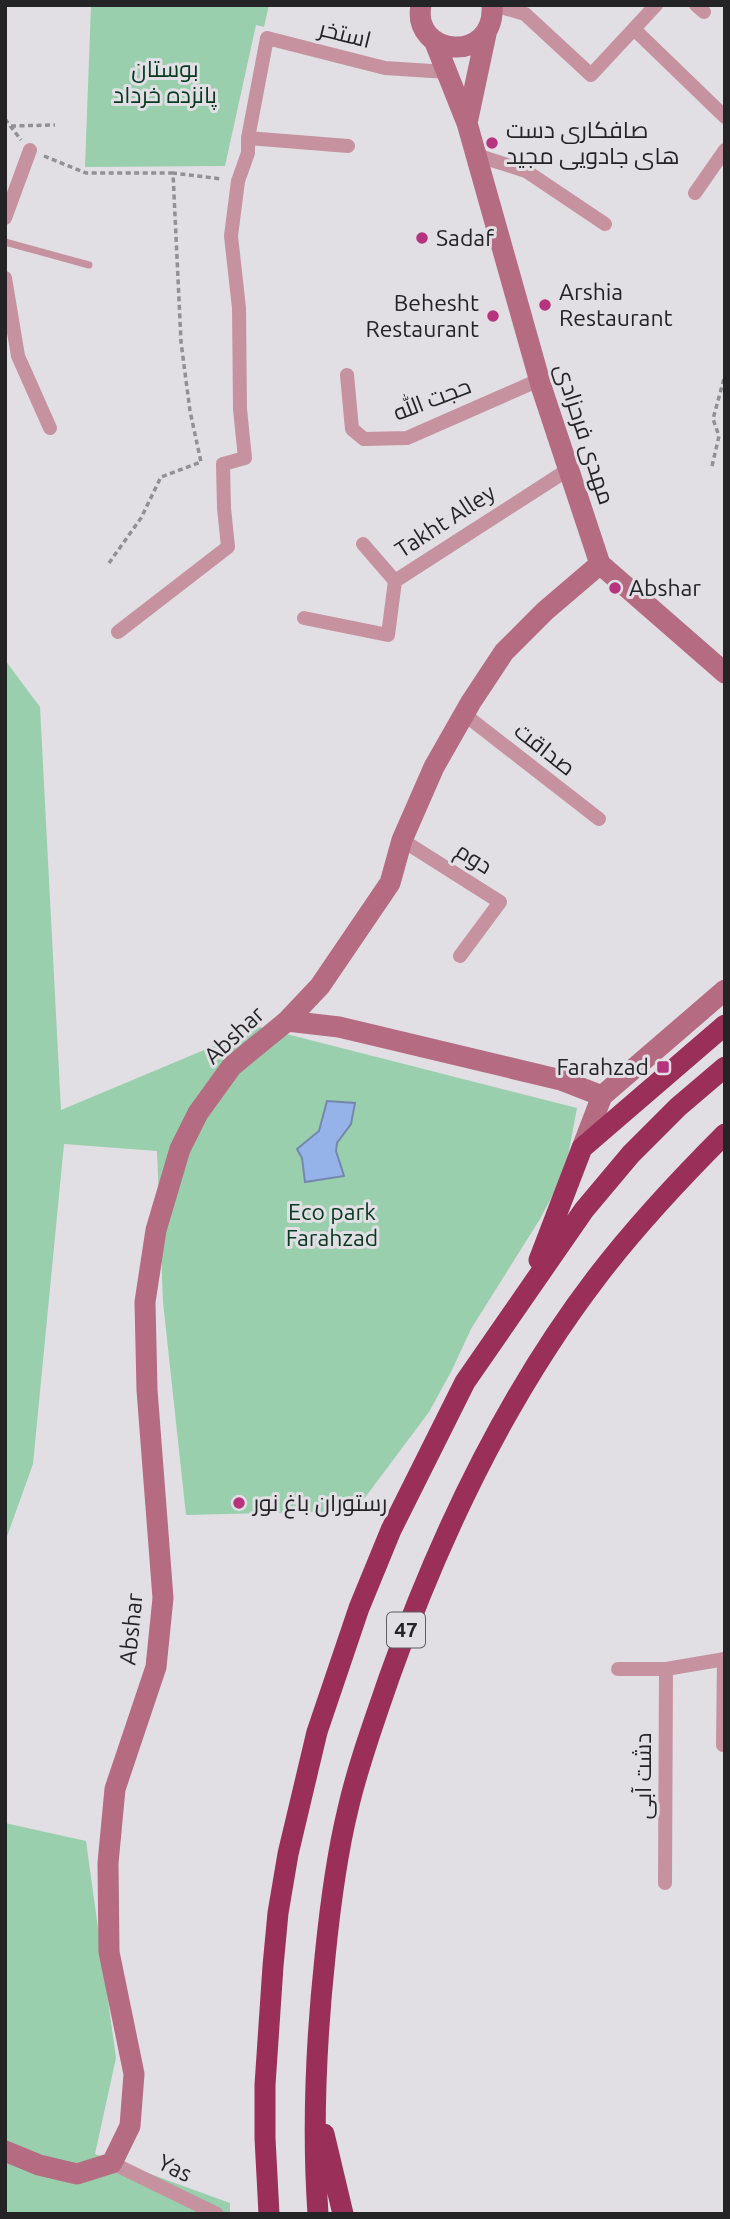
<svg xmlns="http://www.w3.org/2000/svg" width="730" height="2219" viewBox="0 0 730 2219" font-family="Ubuntu,Cairo,sans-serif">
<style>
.green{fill:#99cfad}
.water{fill:#96b3e9;stroke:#7488ae;stroke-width:2}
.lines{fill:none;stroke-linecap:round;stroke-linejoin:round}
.path{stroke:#919094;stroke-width:3.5;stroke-dasharray:5 3.5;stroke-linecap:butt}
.lane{stroke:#c692a0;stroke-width:7}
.street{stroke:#c692a0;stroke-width:14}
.secondary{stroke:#b56b81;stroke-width:21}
.highway{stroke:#9a3059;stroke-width:21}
.poi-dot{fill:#b6347e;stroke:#e1dfe4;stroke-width:2.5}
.labels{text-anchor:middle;stroke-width:6;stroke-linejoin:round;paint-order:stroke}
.shield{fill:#e1dfe4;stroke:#5d5c5f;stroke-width:2}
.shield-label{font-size:21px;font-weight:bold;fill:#242426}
.street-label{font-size:23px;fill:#242426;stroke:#e1dfe4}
.park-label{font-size:23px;fill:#053920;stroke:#e1dfe4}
.poi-label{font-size:23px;fill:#242426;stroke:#e1dfe4;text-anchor:start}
</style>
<rect width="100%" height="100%" fill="#e1dfe4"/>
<!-- green -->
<path class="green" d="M91 5H269L264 27 256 25 225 166 85 167Z
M5 660 40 707 61 1110 259 1027 577 1108 565 1172 540 1219 471 1329 452 1370 429 1412 355 1511 186 1515 163 1302 157 1151 64 1144 33 1464 5 1542Z
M5 1823 86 1841 116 2058 95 2154 230 2203V2214H5Z"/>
<!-- water -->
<path class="water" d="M327 1101 355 1103 351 1124 337 1143 336 1151 344 1176 305 1182 302 1158 297 1149 319 1131Z"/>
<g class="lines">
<!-- path -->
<path class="path" d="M5 119 21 140
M11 126 55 125
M44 156 86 173H173
M712 466 719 436 713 419 725 375
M109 563 141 518 161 477 201 462 190 411 181 342 173 173 222 179"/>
<!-- lane -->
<path class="lane" d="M5 242 89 265"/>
<!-- street -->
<path class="street" d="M494 5 525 14 591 75 656 5
M696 5 704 12
M635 30 725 117
M248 138 348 146
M476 155 526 171 605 224
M695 193 725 150
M5 218 30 150
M5 278 18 356 50 428
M347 375 352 429 364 439 407 438 539 380
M363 544 395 581
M304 618 388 635 395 581 569 469
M118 632 228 547 224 508 223 464 245 458 240 409 239 308 231 236 238 181 248 153V138L267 38 385 68 447 72
M464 714 599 819
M402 840 500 902 460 956
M618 1669H666L725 1659
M723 1745 724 1659
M665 1883 666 1669
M112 2163 217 2214"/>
<!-- secondary -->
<path class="secondary" d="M421 5C411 57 496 65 492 5
M434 40 467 123 542 389 600 564
M467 123 486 34
M600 564 725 673
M287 1021 339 1027 561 1080 602 1096
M582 1148 602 1096 725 990
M5 2151 39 2165 77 2174 112 2163 130 2126 134 2074 109 1952 108 1863 115 1789 156 1667 163 1598 147 1390 145 1302 156 1230 180 1149 198 1113 232 1066 287 1021 320 986 390 883 402 840 434 767 471 702 504 652 545 611 600 564"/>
<!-- highway -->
<path class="highway" d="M539 1260 582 1148 725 1025
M324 2134 343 2214
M269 2214 265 2138V2085L273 1966 278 1913 288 1854 317 1732 359 1608 391 1530 465 1382 584 1210 631 1154 678 1107 725 1067
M318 2214C312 2128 316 2042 325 1957 330 1907 336 1858 348 1809 358 1765 374 1722 389 1678 439 1537 506 1396 597 1277 636 1226 680 1179 725 1134"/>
</g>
<!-- markers -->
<g class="poi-dot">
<circle cx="492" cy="143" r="7"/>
<circle cx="422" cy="238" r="7"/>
<circle cx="545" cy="305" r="7"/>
<circle cx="493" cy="316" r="7"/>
<circle cx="615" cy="588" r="7"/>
<rect x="656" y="1060" width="14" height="14" rx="3.5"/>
<circle cx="239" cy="1503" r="7"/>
</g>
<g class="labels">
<!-- shield labels -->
<rect class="shield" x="387" y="1612.5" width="38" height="35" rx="5"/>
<g class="shield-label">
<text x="406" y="1637">47</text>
</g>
<!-- street labels -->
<g class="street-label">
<text transform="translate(345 34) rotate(14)" y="8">استخر</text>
<text transform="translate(432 399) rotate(-21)" y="8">حجت الله</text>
<text transform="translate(585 434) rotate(72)" y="8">مهدی فرحزادی</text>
<text transform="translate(445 521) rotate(-33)" y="8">Takht Alley</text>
<text transform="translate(545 749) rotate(38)" y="8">صداقت</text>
<text transform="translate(474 858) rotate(32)" y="8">دوم</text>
<text transform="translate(234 1035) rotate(-43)" y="8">Abshar</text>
<text transform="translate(131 1629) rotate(-84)" y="8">Abshar</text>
<text transform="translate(643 1776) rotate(-90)" y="8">دشت آبی</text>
<text transform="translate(175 2168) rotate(26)" y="8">Yas</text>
</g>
<!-- park labels -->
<g class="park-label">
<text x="165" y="77">بوستان<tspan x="165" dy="26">پانزده خرداد</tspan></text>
<text x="332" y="1220">Eco park<tspan x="332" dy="26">Farahzad</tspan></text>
</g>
<!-- poi labels -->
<g class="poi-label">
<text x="506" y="138">صافکاری دست<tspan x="506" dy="26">های جادویی مجید</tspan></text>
<text x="436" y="246">Sadaf</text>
<text x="559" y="300">Arshia<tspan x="559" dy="26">Restaurant</tspan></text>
<text x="479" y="311" text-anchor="end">Behesht<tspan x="479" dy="26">Restaurant</tspan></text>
<text x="629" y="596">Abshar</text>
<text x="649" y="1075" text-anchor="end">Farahzad</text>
<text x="253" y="1511">رستوران باغ نور</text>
</g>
</g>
<!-- border -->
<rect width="730" height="2219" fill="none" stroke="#242426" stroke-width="14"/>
</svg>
